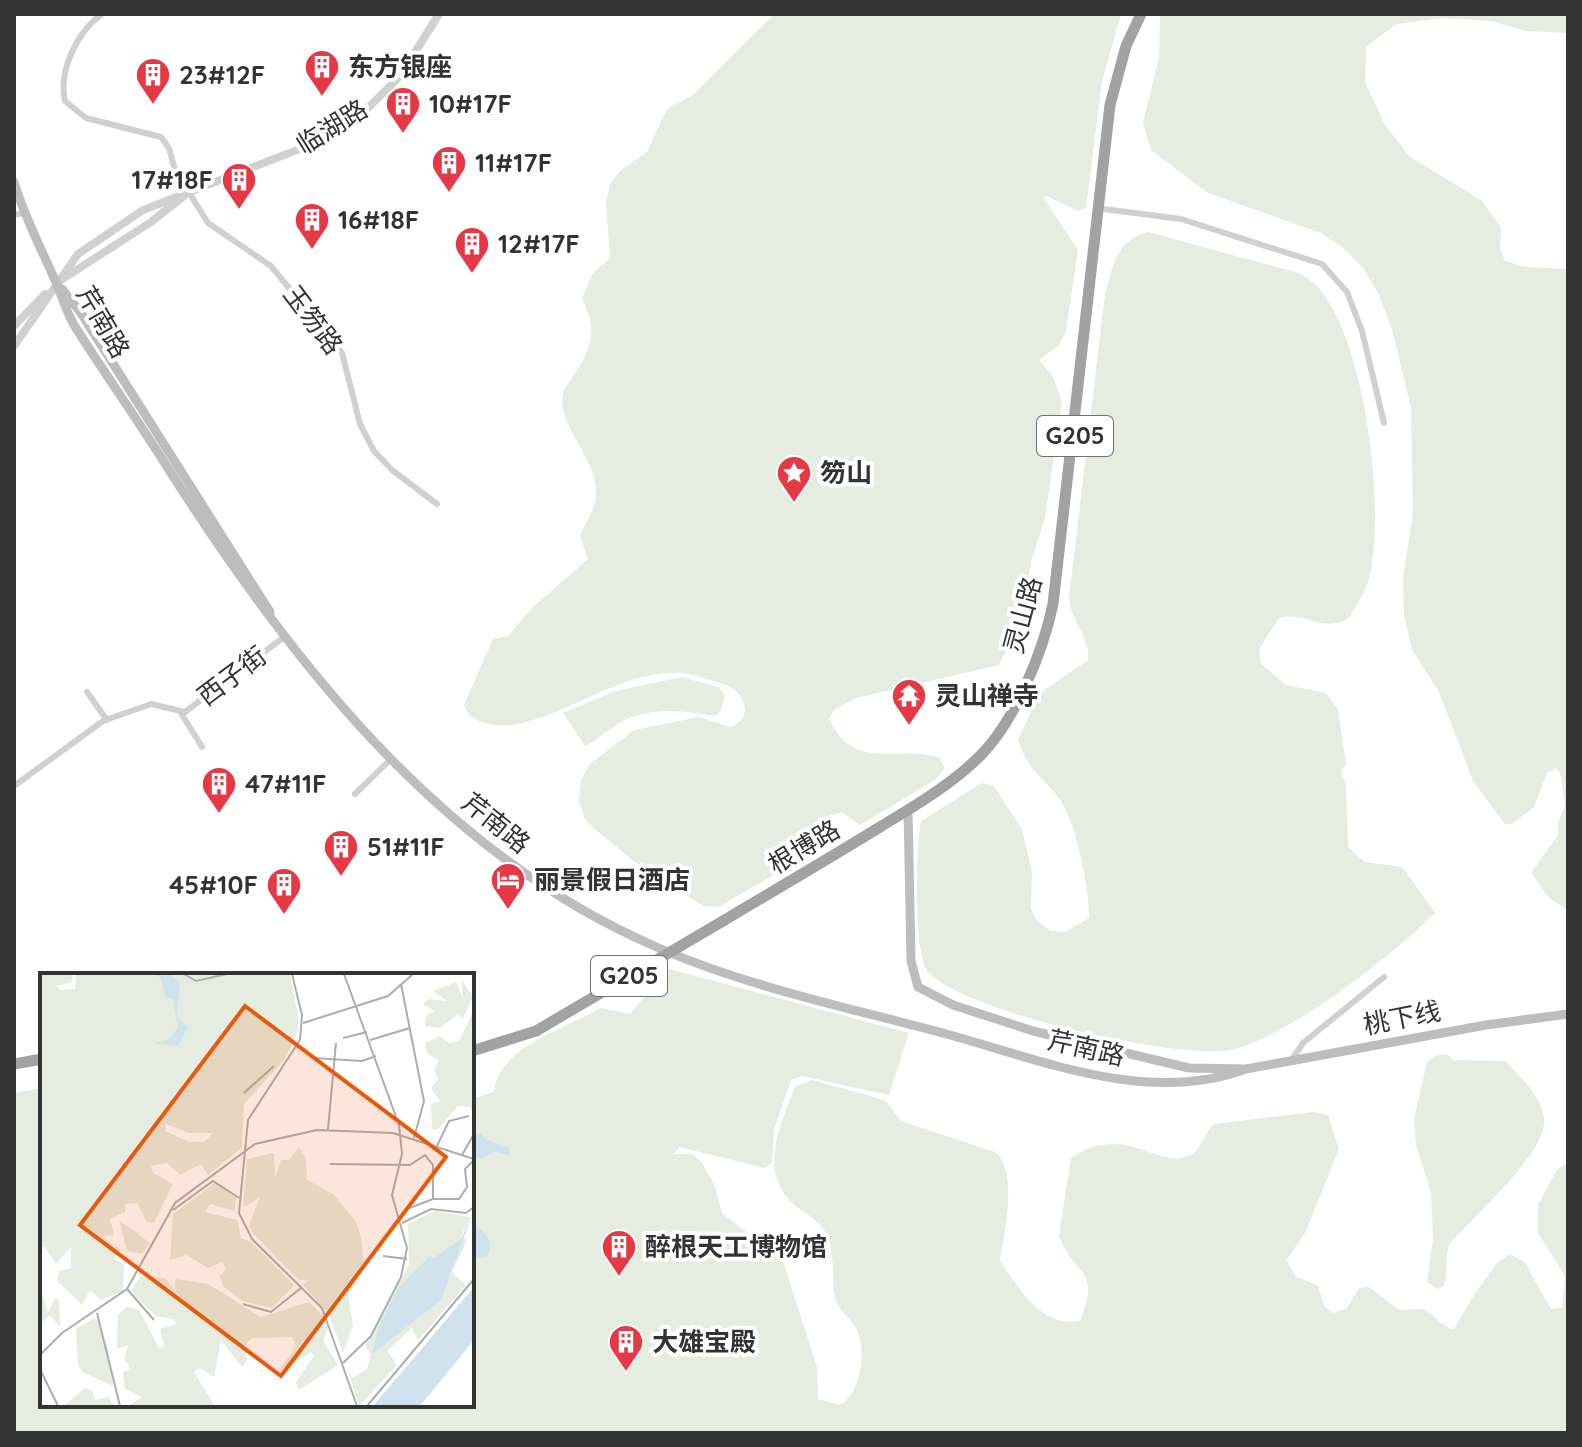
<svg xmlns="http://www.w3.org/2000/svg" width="1582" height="1447" viewBox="0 0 1582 1447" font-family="Quicksand,'Noto Sans SC',sans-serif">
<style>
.green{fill:#e6ecdf}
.water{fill:#cfe2ee}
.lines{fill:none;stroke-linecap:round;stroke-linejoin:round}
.minor{stroke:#d0d0d0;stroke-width:6}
.tertiary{stroke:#d0d0d0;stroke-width:8}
.secondary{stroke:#bdbdbd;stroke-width:9}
.trunk{stroke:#a2a2a2;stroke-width:11}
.trunk-bridge{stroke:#a2a2a2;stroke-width:11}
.labels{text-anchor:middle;stroke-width:8;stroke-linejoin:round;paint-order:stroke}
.shield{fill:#fff;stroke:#707070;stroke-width:2}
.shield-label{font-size:24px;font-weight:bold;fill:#333}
.poi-label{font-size:26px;font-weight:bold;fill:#333;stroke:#fff;text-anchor:start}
.street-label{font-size:26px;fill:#333;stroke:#fff}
.inset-road{fill:none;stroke:#adadad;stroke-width:2}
.view{fill:#e8590c;fill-opacity:0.15;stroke:#e8590c;stroke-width:4}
.inset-edge{fill:none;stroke:#333;stroke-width:4}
</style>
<rect width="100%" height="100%" fill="#fff"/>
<!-- green -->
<path class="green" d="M774 14H1121L1102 81 1086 208 1078 211 1047 196 1043 197 1078 250 1066 332 1059 345 1039 360 1053 377 1062 402 1045 518 1031 562 1021 621 999 665 856 698 834 710 829 719C854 772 896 745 939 757L945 768 935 780 860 825 843 813C815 815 794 834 793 864L718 907 704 906 641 867 596 830 585 819 579 801 581 781 589 765 634 730 699 717 731 727C741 722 747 716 744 704 740 690 730 686 717 682 706 679 693 674 681 673 621 669 569 717 511 725 495 727 469 723 464 705L493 639 508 636 532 608 588 559 580 536C585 524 595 508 596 496 599 459 555 425 563 393 565 386 572 378 576 372 594 343 596 328 582 298L593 273 610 258 606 202 610 184 620 171 647 152 667 109 693 95Z
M1160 14H1568V33L1525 31 1490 21 1444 18 1396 24 1366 47 1365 82 1385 125 1409 156 1482 201 1501 228 1500 248 1505 261 1526 267 1568 269V910L1549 898 1531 873 1558 835V822L1565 806 1560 772 1556 768 1547 773 1534 807 1512 824H1505L1473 781 1439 692 1412 650 1404 615 1403 578 1413 513 1411 408 1392 329 1379 295 1363 268 1341 246 1321 233 1208 193 1151 150 1143 123 1159 57Z
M1148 232 1299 273C1306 278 1315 282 1319 288 1366 346 1385 503 1370 575 1367 590 1356 606 1348 619 1319 633 1307 611 1279 618L1259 649 1261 664 1286 685 1326 693 1338 709 1346 764 1341 772 1346 784 1348 847 1365 862 1402 867 1435 913C1390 957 1295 1032 1235 1049 1184 1063 962 1011 928 972 913 954 916 846 921 821L982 783 993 785 1022 829 1032 872 1031 909 1037 921 1051 931 1065 932 1089 918C1090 891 1076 823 1061 801 1044 777 1027 771 1018 739L1040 693 1088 660C1091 638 1071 622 1069 598L1105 294C1113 266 1116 240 1148 232Z
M682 677 718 687 725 695 721 711 714 716C681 710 647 706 616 725 605 732 597 741 585 746L563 713 615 691Z
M669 969 909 1033 889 1095 802 1076 791 1080 774 1130 772 1162 765 1168 679 1147 674 1154H692L702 1163 715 1186 722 1213 783 1261 817 1367 818 1399 840 1405C861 1392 866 1355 858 1332 853 1319 838 1312 835 1297 831 1276 836 1248 824 1230 811 1210 785 1209 776 1176 769 1148 785 1113 795 1087L812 1080 867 1095 886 1101 901 1121 995 1152C1019 1171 1004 1233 1000 1261 1020 1289 1041 1328 1080 1321 1102 1267 1074 1278 1059 1235L1071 1158C1125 1120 1160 1173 1192 1154 1201 1149 1205 1132 1214 1124L1315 1112 1328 1115 1339 1149 1306 1231 1287 1260 1295 1276 1318 1286 1324 1306 1333 1313 1347 1308 1359 1288 1369 1287 1399 1310 1424 1309 1448 1328 1454 1329 1472 1298 1497 1263 1509 1254 1524 1261 1551 1309 1562 1308 1565 1276 1538 1233V1205L1557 1169 1566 1164 1568 1433H14V1093L42 1088V1405H472V1099L494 1092C499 1045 565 1030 600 1008L630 1014 644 997 648 973 666 978Z
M1447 1054 1453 1060 1505 1061C1520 1076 1540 1095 1544 1117 1550 1151 1470 1219 1449 1245 1445 1259 1448 1272 1444 1285L1438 1289 1427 1282 1433 1239 1431 1193 1416 1145 1414 1119 1427 1062 1434 1056Z"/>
<!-- water -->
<path class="water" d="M480 1133 486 1140 508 1147 511 1156 495 1151 482 1159 472 1156V1135Z
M475 1226C487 1233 494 1243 488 1256L476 1258 472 1254V1228Z"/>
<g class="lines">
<!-- minor -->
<path class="minor" d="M102 14C78 31 58 70 65 101L86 118 161 137 169 148 175 170 208 223 271 266 342 353 360 424 374 451 392 470 437 504
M1096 208 1181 219 1322 264 1347 292 1362 331 1384 423
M14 215 23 213
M87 692 107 720
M181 713 202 747
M14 786 103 721 151 704 185 712 284 637
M355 794 392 758
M1291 1061 1303 1043 1384 977"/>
<!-- tertiary -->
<path class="tertiary" d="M61 280 151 222 185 195
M14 326 45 294
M14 346 78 254 143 210 310 145 363 113 400 76 439 14"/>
<!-- secondary -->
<path class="secondary" d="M14 182C25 219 43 252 58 287 63 300 67 313 74 325 103 371 135 416 164 462 286 655 437 851 652 945 746 987 851 1008 950 1035 1044 1061 1149 1105 1246 1069
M62 289 81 313 270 612
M908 809 911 961 918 987 953 1005 1033 1031 1189 1068 1246 1069 1486 1025 1568 1014"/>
<!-- trunk -->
<path class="trunk" d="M723 921C775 890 828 859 880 827 914 806 951 785 980 756 1015 721 1043 652 1053 604L1110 105 1126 46 1141 14
M472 1051 536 1031
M14 1064 42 1059"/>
<!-- trunk-bridge -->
<path class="trunk-bridge" d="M536 1031 723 921"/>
</g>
<!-- icons -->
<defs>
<symbol id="building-pin" viewBox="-11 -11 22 30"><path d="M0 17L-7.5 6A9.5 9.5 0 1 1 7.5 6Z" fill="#e63946" stroke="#fff"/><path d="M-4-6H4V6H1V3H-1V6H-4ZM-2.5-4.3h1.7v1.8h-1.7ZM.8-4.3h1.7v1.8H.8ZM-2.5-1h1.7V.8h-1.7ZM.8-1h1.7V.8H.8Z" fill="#fff"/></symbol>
<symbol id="sight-pin" viewBox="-11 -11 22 30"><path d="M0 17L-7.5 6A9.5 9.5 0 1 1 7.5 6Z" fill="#e63946" stroke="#fff"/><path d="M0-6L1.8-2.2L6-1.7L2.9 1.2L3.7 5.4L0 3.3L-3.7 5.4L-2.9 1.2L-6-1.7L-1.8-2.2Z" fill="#fff"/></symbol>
<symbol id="temple-pin" viewBox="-11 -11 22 30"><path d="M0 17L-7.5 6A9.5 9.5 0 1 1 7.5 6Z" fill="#e63946" stroke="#fff"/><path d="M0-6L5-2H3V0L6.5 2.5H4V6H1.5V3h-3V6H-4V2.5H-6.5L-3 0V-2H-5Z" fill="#fff"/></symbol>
<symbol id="hotel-pin" viewBox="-11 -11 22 30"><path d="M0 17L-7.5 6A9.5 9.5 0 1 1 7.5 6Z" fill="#e63946" stroke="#fff"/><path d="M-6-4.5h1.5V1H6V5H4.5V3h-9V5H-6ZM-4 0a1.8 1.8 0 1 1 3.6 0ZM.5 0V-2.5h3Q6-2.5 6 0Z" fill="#fff"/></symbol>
</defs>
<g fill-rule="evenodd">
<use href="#building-pin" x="302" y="47" width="40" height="54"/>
<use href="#building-pin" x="133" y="55" width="40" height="54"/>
<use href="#building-pin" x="383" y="84" width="40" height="54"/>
<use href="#building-pin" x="429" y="143" width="40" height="54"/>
<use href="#building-pin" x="219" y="160" width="40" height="54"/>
<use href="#building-pin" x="292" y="200" width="40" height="54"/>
<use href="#building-pin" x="452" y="224" width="40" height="54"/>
<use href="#sight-pin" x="774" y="453" width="40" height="54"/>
<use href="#temple-pin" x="889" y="676" width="40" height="54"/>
<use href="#building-pin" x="199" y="764" width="40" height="54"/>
<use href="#building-pin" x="321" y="827" width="40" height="54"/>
<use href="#hotel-pin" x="488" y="860" width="40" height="54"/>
<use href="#building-pin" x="264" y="865" width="40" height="54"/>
<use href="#building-pin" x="599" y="1227" width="40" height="54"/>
<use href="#building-pin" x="606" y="1322" width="40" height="54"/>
</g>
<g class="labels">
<!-- shield labels -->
<g class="shield">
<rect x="1037" y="416" width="76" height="40" rx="6"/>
<rect x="591" y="956" width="76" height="40" rx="6"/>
</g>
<g class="shield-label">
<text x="1075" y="444">G205</text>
<text x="629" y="984">G205</text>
</g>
<!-- poi labels -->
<g class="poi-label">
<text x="348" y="76">东方银座</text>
<text x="179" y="84">23#12F</text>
<text x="429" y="113">10#17F</text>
<text x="475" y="172">11#17F</text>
<text x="213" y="189" text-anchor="end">17#18F</text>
<text x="338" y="229">16#18F</text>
<text x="498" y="253">12#17F</text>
<text x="820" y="482">笏山</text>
<text x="935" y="705">灵山禅寺</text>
<text x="245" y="793">47#11F</text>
<text x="367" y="856">51#11F</text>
<text x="534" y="889">丽景假日酒店</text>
<text x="258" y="894" text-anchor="end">45#10F</text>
<text x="645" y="1256">醉根天工博物馆</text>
<text x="652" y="1351">大雄宝殿</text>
</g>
<!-- street labels -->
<g class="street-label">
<text transform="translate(332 127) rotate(-32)" y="9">临湖路</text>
<text transform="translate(313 320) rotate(53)" y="9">玉笏路</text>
<text transform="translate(103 322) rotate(60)" y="9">芹南路</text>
<text transform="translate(1023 615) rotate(-75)" y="9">灵山路</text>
<text transform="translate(232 676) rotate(-37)" y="9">西子街</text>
<text transform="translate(496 823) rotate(39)" y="9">芹南路</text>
<text transform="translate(804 847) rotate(-31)" y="9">根博路</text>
<text transform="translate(1402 1018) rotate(-11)" y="9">桃下线</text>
<text transform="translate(1086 1048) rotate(13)" y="9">芹南路</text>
</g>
</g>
<!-- overview -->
<g transform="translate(40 973)">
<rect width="434" height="434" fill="#fff"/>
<path d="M0 1H33L32 9 17 13 21 17 35 16 36 1H250L258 42V58L245 86 204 131 202 175 168 202 161 191 140 202 127 190 111 193 113 200 133 211 114 250 107 249 97 230 85 231V239L70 246 74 262 62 263 81 277 74 286 84 291 83 318 61 327 50 317 42 332 17 308 19 298 31 295V274L16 291 4 273 0 275ZM126 151 149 160H173L164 169H149L125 158ZM422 7 433 24 423 45 417 42 400 55 385 53 386 43 394 38 383 31 389 26 407 28 393 18 416 9 423 26ZM434 37V144L430 134 418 133 397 157 392 156 391 131 400 128 391 115 398 107 394 96 399 88 387 80 385 70 400 63 409 70 419 68ZM259 174 266 185 267 207 293 221 316 249 321 264 324 294 308 322 313 353 303 380 289 341 263 312 269 307H258L213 260 209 252 220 224 203 235 207 186 234 180 235 205 241 187H249ZM175 210 196 225 195 238 170 231 165 239 197 247 201 265 211 269 254 312 232 335 203 328 183 313 180 303 186 296 182 289 168 295 147 282 130 287 133 241ZM395 238 430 244 421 263 427 268 412 299 426 312 378 367 372 355 347 378 357 392 319 433 306 391 312 405 327 396 331 382 325 372 369 291 368 251ZM79 247 110 270 102 281 87 278ZM101 303 125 305 136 319 135 306 168 311 221 344 269 329 282 342 288 355 283 368 298 392 259 417 256 409 274 383 271 379 237 400 256 374 252 364 212 365 204 373 207 387 202 394 181 367 174 404 160 395 154 399 175 433H88L102 424 85 416 83 399 91 396 84 386 88 372 77 376 78 342 86 334 99 337 119 375 124 373 120 356 137 351 133 346 116 343 95 323 92 316ZM0 315 8 339 15 325 19 327 20 354 10 342 0 351ZM53 346 58 347 69 381 73 413 42 399 38 392 36 356ZM45 415 53 418 55 427 68 424 74 433H24Z" fill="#e6ecdf" fill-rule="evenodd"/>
<path d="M113 1 130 2 140 9 137 45 148 54 138 73 114 70 128 67 138 55 133 26H126L120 4ZM434 237 401 327 332 381 340 351 358 315 390 283 394 285 421 266ZM434 314V367L380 433H333Z" fill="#cfe2ee"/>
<path class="inset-road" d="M144 1 156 8 187 1M252 1 262 42 260 67 208 147 199 240 212 266 282 335 317 433M361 11 384 128 374 165M263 50 348 23 373 1M303 65 327 59M330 67 370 55M274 85 322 88 336 83M204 120 234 93M288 156 296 70M397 173 409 148 429 143M422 182 434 161M290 191 370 192 385 182 393 192V226M367 236 393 226H419L427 214 425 196 434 187M133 237 173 208 199 225M362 250 391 236 426 240 434 234M343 283 367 286M87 316 114 347M203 331 231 339 261 315M57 340 80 433M0 382 22 360 87 316 135 230 215 171 277 157 353 160 434 186M303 390 331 363 361 304 367 275 352 222 362 181 359 152 304 1M0 396 18 433M327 433 434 306"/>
<path class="view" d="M205 33 406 184 241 403 40 252Z"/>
<rect width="434" height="434" class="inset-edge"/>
</g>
<!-- border -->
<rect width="1582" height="1447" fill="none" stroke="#333333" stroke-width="32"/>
</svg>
